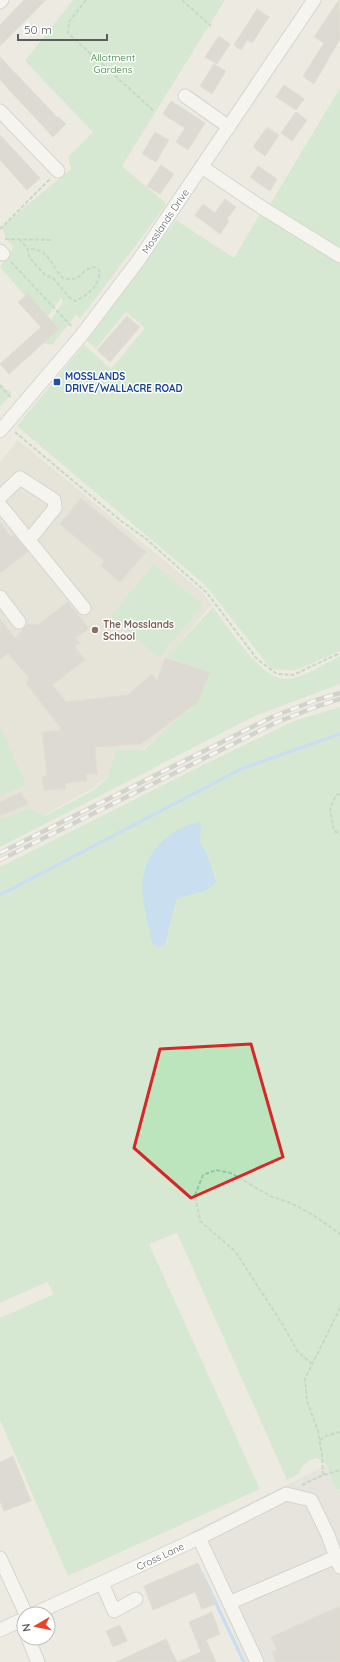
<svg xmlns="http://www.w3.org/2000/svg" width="340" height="1662" viewBox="0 0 340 1662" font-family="Quicksand,sans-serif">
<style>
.industrial{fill:#dddcd5}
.education{fill:#dddacf}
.green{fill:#bce5be}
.water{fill:#9ed0ff}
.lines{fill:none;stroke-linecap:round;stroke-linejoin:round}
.stream{stroke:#9ed0ff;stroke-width:3.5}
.building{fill:#c8c5be;stroke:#d2cdbf}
.minor-casing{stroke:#b6b9be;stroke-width:15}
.path{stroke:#94c4a4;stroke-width:2;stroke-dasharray:4 2;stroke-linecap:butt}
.minor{stroke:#fff;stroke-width:13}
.rail-casing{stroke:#b4b5b5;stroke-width:4.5}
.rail{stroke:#fff;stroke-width:3;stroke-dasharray:9;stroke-linecap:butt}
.marked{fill:none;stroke:#d62828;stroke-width:3;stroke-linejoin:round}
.transit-dot{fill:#1a4fb4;stroke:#fff;stroke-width:1.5}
.education-dot{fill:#8d6e63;stroke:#fff;stroke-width:1.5}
.labels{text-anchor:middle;stroke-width:3;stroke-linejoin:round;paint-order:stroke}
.park-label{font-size:10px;fill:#31813a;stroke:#fff}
.street-label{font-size:10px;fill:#595d62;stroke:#fff}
.transit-label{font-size:10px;font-weight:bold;fill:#164399;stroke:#fff;text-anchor:start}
.education-label{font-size:10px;font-weight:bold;fill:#785e54;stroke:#fff;text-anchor:start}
</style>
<rect width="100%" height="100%" fill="#edebe1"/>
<!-- industrial -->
<path class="industrial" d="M327 1465 336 1490 340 1489V1662H247L189 1533Z"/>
<!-- education -->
<path class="education" d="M18 440 200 590 212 604 169 655 211 670 198 706 93 788 39 818 0 832V462Z"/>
<!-- green -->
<path class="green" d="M73 0H225L122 166 167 204 80 319 76 315 52 345 43 343 59 329 51 320 63 301 61 298 48 316 28 294 25 296 0 267 13 247 6 239 2 226 71 169 68 157 93 132 25 61Z
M340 88V250L269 206Z
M261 212 340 262V651L294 671 271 669 206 586 17 426 84 345 111 369 145 328 126 312 96 349 87 341 176 220 234 258Z
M0 385 12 393 0 407Z
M154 564 203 605 159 658 111 616Z
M213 607C227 625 261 680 286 679 304 678 324 664 340 656V684L255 716 0 847V819L30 808 45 816 94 790 108 777 116 750H144L200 699 209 672 167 656Z
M340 707V1489L336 1490 327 1465 317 1458C309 1460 301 1464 299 1474L287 1480 177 1233 149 1244 260 1489 68 1576 0 1420V1318L54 1294 47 1282 0 1303V867L203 765 294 721Z
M0 725 26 785 0 796Z"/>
<!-- water -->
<path class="water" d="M198 822 201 823 200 842 207 854 216 882C205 896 190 892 176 900L165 944 159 947 155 946 151 940C149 926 144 911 143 897 138 860 162 831 198 822Z"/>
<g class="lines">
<!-- stream -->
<path class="stream" d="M0 895 241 769 340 734
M202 1574 244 1662"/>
</g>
<!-- building -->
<path class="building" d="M24 0H46L0 46V25Z
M339 0 340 39 314 84 303 76 324 43 314 37Z
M257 9 269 17 252 43 247 40 241 50 234 45Z
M219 36 230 44 217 64 205 57Z
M0 57 58 118 59 117 66 124 53 137 0 80Z
M214 64 226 71 212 94 200 86Z
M284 85 304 99 296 110 276 97Z
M171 101 205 123 188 150 176 142 185 128 163 114Z
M296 112 307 120 292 141 281 133Z
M267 127 279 135 265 156 253 147Z
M155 132 169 140 156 162 142 154Z
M0 135 40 178 27 190 0 160Z
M161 165 174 174 160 194 147 186Z
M258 166 277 179 270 191 250 177Z
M225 199 236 207 227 219 229 221 220 234 195 215 203 204 215 213Z
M28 294 59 329 9 374 0 364 41 327 18 302Z
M127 316 140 327 110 362 97 350Z
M81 498 146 552 120 582 101 566 104 561 60 524Z
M0 522 11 537 14 535 28 552 0 573Z
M68 602 89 629 75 638 80 643 75 647 85 660 52 685 66 702 128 695 152 674 157 682 165 658 210 672 198 702 141 744 95 747 97 774H86L87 781 65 783 66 789 44 790 42 776H47L42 732 62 730 26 683 29 678 8 653 0 659V619L15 638 28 624 38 625Z
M21 792 28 804 0 816V802Z
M13 1456 31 1501 4 1511 0 1501V1462Z
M198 1563 215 1604 202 1609 195 1592 153 1610 144 1586Z
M340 1606V1662H276L272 1652 277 1650 271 1637Z
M212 1612 220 1634 206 1640 216 1662H178L201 1652 189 1622Z
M120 1625 127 1641 113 1647 106 1631Z
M166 1639 177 1662H116Z"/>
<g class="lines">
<defs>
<path id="minor" d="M0 2 2 0
M185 96 229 127
M0 111 58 171
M202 167 261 207 340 256
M0 251 3 254
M0 431 81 336 138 261 314 0
M0 497 20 478 54 500 55 508 29 540
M0 505 84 608
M0 597 19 622
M199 1538 257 1662
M0 1558 26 1614
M102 1583 114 1611 136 1599
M229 1603 336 1557 340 1567
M34 1614 199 1538 286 1494 311 1500 328 1535 336 1557 340 1555
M0 1630 24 1619
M28 1638 38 1662"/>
</defs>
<!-- minor casing -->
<use href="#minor" class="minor-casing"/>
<!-- path -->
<path class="path" d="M86 0 69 22 68 33 155 112
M182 0 211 26
M0 229 50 179
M5 239 52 240
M19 239 28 249 29 257 45 275 53 278 69 297 75 301C88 295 101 285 99 270L94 267C80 269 82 283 63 278 50 265 49 248 28 249
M11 262 72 327
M0 385 11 398
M15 432 121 521 145 538 207 593 257 659 277 674 293 675 340 653
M340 794 336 795 330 809 334 831 340 834
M312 1364 298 1352 283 1325 235 1251 200 1221 195 1195 203 1175 216 1170 231 1173 270 1196 291 1203 313 1215 340 1234
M320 1440 326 1436 340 1432
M323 1475 322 1455 318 1431 307 1401 305 1379 340 1308
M302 1485 323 1475 340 1470"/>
<!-- minor -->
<use href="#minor" class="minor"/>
<defs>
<path id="rail" d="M0 853 272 717 316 700 340 693
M0 860 275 723 318 706 340 699"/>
</defs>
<!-- rail casing -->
<use href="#rail" class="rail-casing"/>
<!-- rail -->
<use href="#rail" class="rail"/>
</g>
<!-- marked area -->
<path d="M0 0H340V1662H0ZM251 1044 283 1157 191 1198 134 1148 160 1049Z" fill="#edebe1" fill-opacity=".55" fill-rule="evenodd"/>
<path class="marked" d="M251 1044 283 1157 191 1198 134 1148 160 1049Z"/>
<!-- markers -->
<rect class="transit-dot" x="53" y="378" width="8" height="8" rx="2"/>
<circle class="education-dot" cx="95" cy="630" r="4"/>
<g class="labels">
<!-- park labels -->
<g class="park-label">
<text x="113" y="61">Allotment<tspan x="113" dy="12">Gardens</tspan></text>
</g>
<!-- street labels -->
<g class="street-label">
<text transform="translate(165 221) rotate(-56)" y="4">Mosslands Drive</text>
<text transform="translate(160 1556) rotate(-25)" y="4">Cross Lane</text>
</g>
<!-- transit labels -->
<g class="transit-label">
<text x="65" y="380">MOSSLANDS<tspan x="65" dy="12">DRIVE/WALLACRE ROAD</tspan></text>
</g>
<!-- education labels -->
<g class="education-label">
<text x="103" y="628">The Mosslands<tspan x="103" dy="12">School</tspan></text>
</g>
</g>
<!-- north arrow -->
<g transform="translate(36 1626) rotate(261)"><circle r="19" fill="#ffffff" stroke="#bdbec0"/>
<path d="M0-3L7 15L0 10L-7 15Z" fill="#ec4227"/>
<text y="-6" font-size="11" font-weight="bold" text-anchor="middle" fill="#595d62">N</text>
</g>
<!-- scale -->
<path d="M18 34v6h89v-6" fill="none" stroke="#595d62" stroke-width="2"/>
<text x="24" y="34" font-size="12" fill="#595d62" stroke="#ffffff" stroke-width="3" paint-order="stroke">50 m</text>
</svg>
